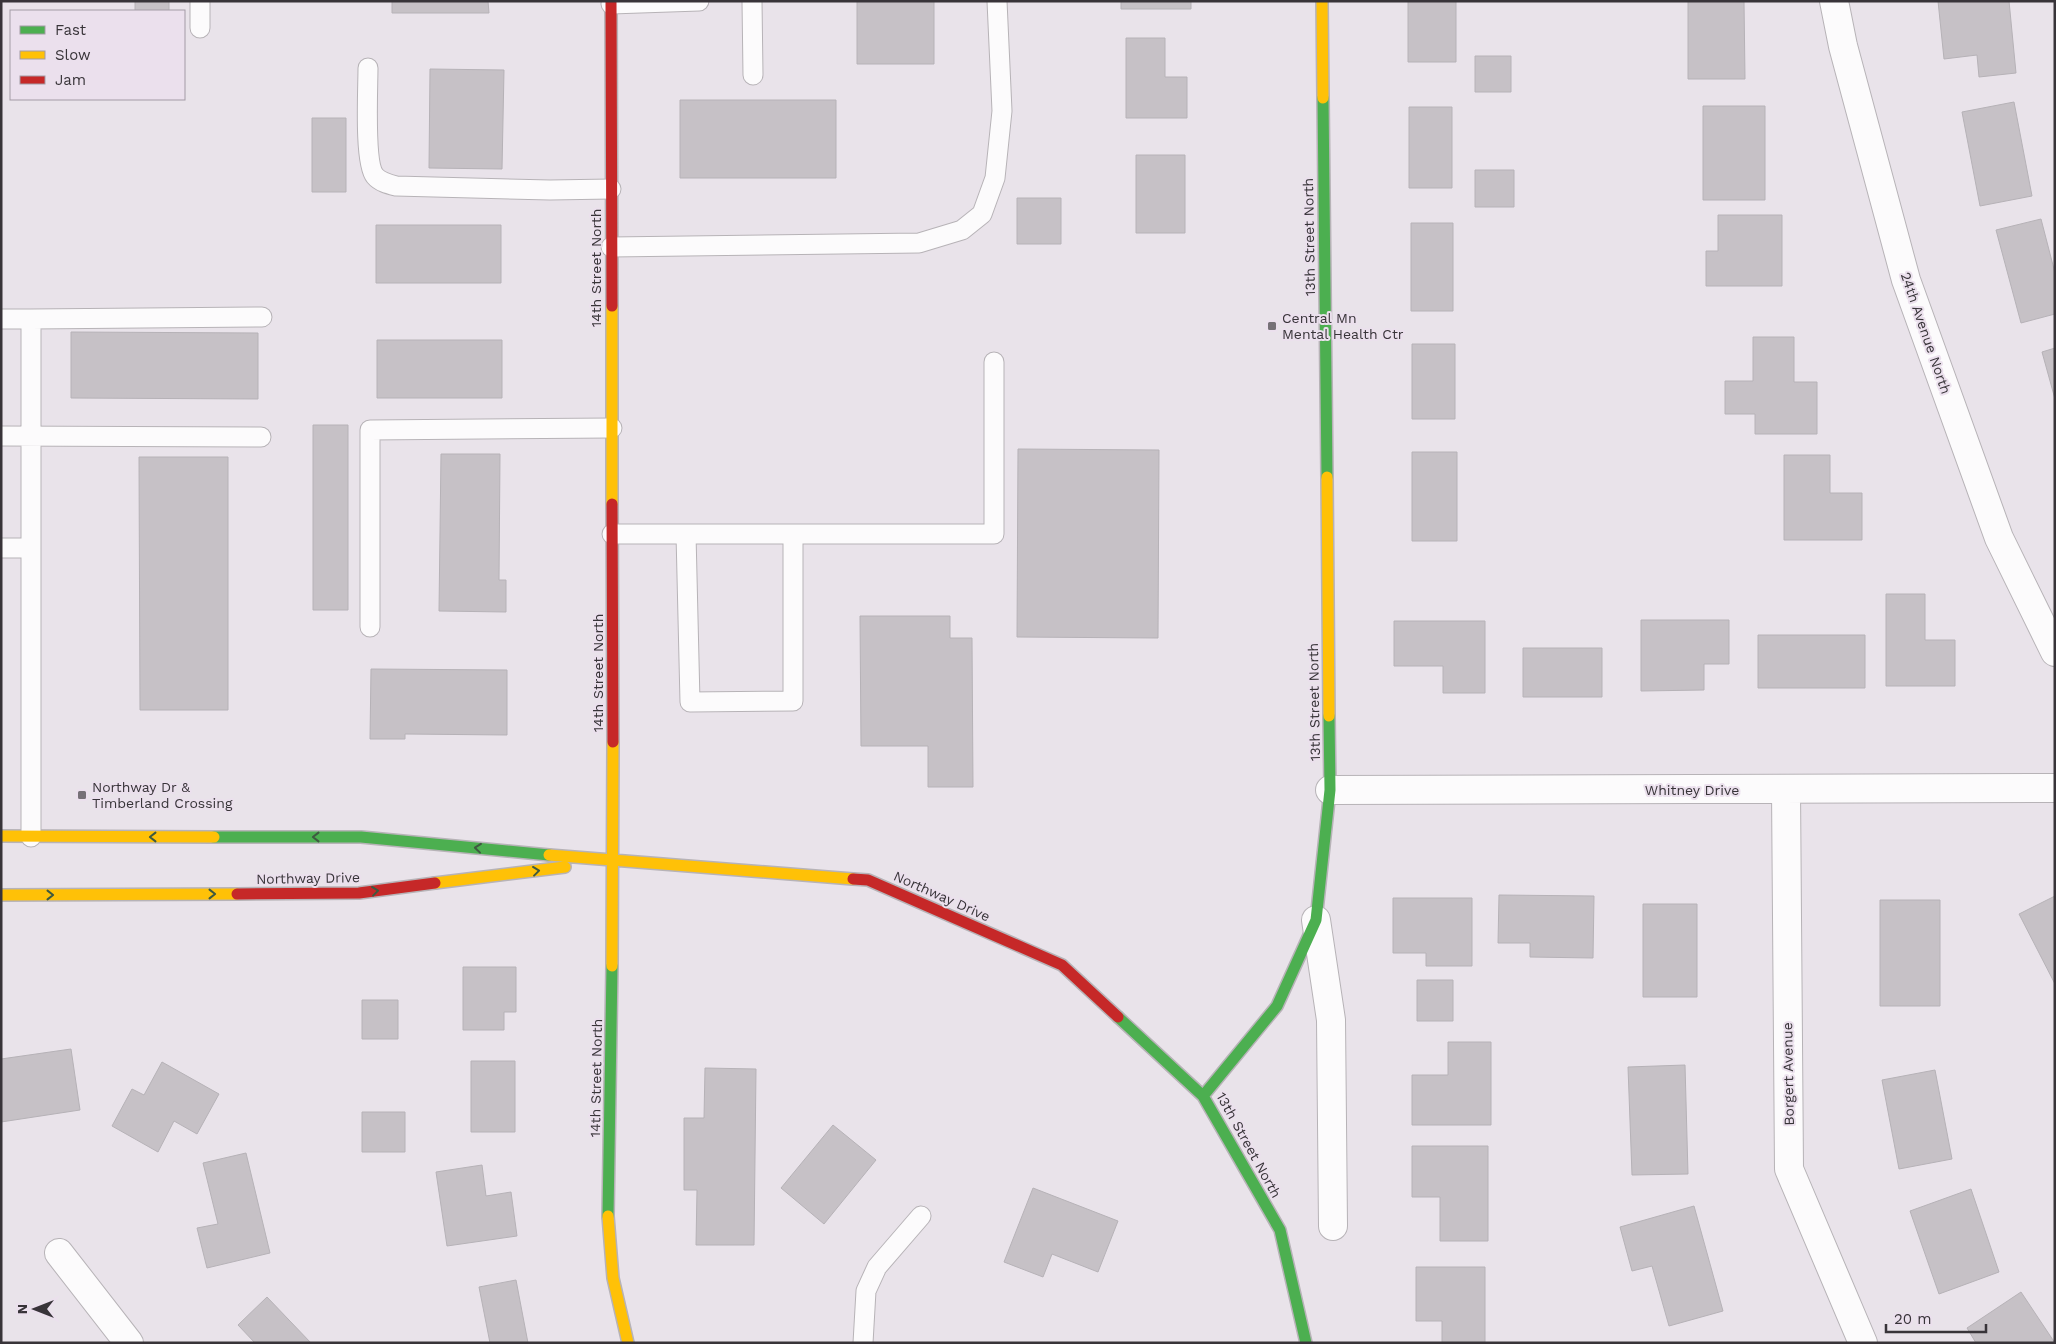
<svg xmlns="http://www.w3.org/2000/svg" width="2056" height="1344" viewBox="0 0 2056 1344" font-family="'Work Sans',sans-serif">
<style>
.building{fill:#c6c1c6;stroke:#b6b2b7}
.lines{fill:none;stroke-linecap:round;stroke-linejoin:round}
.lane-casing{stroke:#b7b3b7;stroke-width:21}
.street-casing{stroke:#b7b3b7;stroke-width:30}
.fast-casing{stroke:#b7b3b7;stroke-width:14}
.slow-casing{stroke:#b7b3b7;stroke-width:14}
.jam-casing{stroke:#b7b3b7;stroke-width:14}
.lane{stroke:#fcfbfc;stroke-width:19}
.street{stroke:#fcfbfc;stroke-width:28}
.fast{stroke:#4caf50;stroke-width:11}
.slow{stroke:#ffc107;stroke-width:11}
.jam{stroke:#c62828;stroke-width:11}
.oneway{stroke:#3e5940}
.poi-dot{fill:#767177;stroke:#ebe0ed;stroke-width:2}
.labels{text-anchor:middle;stroke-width:4;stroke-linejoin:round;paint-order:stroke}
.street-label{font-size:14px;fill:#383439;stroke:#ebe0ed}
.poi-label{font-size:14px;fill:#383439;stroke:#ebe0ed;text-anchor:start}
</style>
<rect width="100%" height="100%" fill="#e9e3ea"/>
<!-- building -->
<path class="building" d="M135 1H169V11H135Z
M392 1H488L489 13H392Z
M857 1H934V64H857Z
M1121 1H1191V9H1121Z
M1408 1H1456V62H1408Z
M1688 1H1744L1745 79H1688Z
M1938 1H2009L2016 73 1979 77 1977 55 1944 59Z
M1126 38H1165V77H1187V118H1126Z
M1475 56H1511V92H1475Z
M430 69 504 70 502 169 429 168Z
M680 100H836V178H680Z
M2014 102 2032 196 1980 206 1962 112Z
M1703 106H1765V200H1703Z
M1409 107H1452V188H1409Z
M312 118H346V192H312Z
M1136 155H1185V233H1136Z
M1475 170H1514V207H1475Z
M1017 198H1061V244H1017Z
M1718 215H1782V286H1706V251H1718Z
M2041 219 2055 273V314L2021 323 1996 230Z
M1411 223H1453V311H1411Z
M376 225H501V283H376Z
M71 332 258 333V399L71 398Z
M1753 337H1794V382H1817V434H1755V414H1725V381H1753Z
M377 340H502V398H377Z
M1412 344H1455V419H1412Z
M2055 348V399L2042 352Z
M313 425H348V610H313Z
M1018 449 1159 450 1158 638 1017 637Z
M1412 452H1457V541H1412Z
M441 454H500L499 580H506V612L439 611Z
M1784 455H1830V493H1862V540H1784Z
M139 457H228V710H140Z
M1886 594H1925V640H1955V686H1886Z
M860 616H950V638H972L973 787H928V746H861Z
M1641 620H1729V664H1704V690L1641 691Z
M1394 621H1485V693H1443V666H1394Z
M1758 635H1865V688H1758Z
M1523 648H1602V697H1523Z
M371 669 507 670V735L405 734V739H370Z
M1499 895 1594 896 1593 958 1530 957V943H1498Z
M2055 896V984L2019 914Z
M1393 898H1472V966H1426V953H1393Z
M1880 900H1940V1006H1880Z
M1643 904H1697V997H1643Z
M463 967H516V1012H504V1030H463Z
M1417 980H1453V1021H1417Z
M362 1000H398V1039H362Z
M1448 1042H1491V1125H1412V1075H1448Z
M71 1049 80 1110 1 1122V1059Z
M471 1061H515V1132H471Z
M162 1062 219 1094 197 1134 174 1121 158 1152 112 1126 132 1089 144 1095Z
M1685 1065 1688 1174 1632 1175 1628 1067Z
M705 1068 756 1069 754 1245H696L697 1190H684V1118H704Z
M1935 1070 1952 1159 1899 1169 1882 1080Z
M362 1112H405V1152H362Z
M833 1125 876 1160 824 1224 781 1188Z
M1412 1146H1488V1241H1440V1197H1412Z
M246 1153 270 1253 207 1268 197 1228 218 1224 203 1163Z
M482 1165 486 1196 511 1192 517 1236 447 1246 436 1172Z
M1033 1188 1118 1221 1098 1272 1052 1254 1043 1277 1004 1262Z
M1971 1189 1999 1272 1939 1294 1910 1211Z
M1694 1206 1723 1311 1669 1326 1652 1266 1632 1271 1620 1227Z
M1416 1267H1485V1343H1442V1321H1416Z
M516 1280 528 1343H490L479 1287Z
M2021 1292 2055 1343H1976L1967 1328Z
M267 1297 311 1343H255L238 1325Z"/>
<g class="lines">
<defs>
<path id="lane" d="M752 1 753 75
M611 4 699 1
M200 28V1
M368 68C368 88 364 163 375 176 380 182 388 184 396 186L550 190 611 189
M611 247 919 243 962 230 982 214 995 178 1002 111 997 1
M1 319H31V837
M31 319 262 317
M1 436 261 437
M612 534H994V362
M686 534 690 702 793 701V534
M1 548H31
M370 627V430L612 428
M863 1343 866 1291 877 1267 921 1216"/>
<path id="street" d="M1834 1 1843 46 1906 280 1999 538 2055 652
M1330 790 2055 788
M1786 790 1789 1169 1863 1343
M1316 920 1331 1020 1333 1226
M59 1253 129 1343"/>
<path id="fast" d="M1323 98 1327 477
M214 837H361L549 855
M1118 1017 1203 1096 1280 1230 1306 1343
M1203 1096 1277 1006 1316 920 1330 790 1329 716
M608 1216 612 966"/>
<path id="slow" d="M1322 1 1323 98
M612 306V504
M1327 477 1329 716
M1 836 214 837
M549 855 853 879
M435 883 565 867
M1 895 237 894
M612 966 613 742
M608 1216 613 1278 628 1343"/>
<path id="jam" d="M611 1 612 306
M612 504 613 742
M853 879 868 880 1062 965 1118 1017
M237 894 359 893 435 883"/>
</defs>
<!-- lane casing -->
<use href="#lane" class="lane-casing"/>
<!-- street casing -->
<use href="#street" class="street-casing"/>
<!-- fast casing -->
<use href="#fast" class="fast-casing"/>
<!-- slow casing -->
<use href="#slow" class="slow-casing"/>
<!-- jam casing -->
<use href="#jam" class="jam-casing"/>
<!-- lane -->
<use href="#lane" class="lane"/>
<!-- street -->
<use href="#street" class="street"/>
<!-- fast -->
<use href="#fast" class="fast"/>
<!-- slow -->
<use href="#slow" class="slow"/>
<!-- jam -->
<use href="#jam" class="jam"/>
</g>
<!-- one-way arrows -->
<defs><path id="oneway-chevron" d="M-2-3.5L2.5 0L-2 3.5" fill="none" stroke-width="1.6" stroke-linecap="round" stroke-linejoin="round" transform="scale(1.25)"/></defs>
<g class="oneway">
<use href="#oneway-chevron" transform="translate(153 837) rotate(180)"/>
<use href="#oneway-chevron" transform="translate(316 837) rotate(180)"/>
<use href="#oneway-chevron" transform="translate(478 848) rotate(-174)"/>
<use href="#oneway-chevron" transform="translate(536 871) rotate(-7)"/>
<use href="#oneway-chevron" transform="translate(375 891) rotate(-7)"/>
<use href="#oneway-chevron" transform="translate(212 894)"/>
<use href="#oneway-chevron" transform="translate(50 895)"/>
</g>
<!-- markers -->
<g class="poi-dot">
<rect x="1267" y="321" width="10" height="10" rx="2.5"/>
<rect x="77" y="790" width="10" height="10" rx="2.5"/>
</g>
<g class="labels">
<!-- street labels -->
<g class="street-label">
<text transform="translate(1309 237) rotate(-91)" y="5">13th Street North</text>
<text transform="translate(596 268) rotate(-90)" y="5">14th Street North</text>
<text transform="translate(1926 333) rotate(71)" y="5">24th Avenue North</text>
<text transform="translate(598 673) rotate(-90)" y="5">14th Street North</text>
<text transform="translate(1314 702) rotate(-91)" y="5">13th Street North</text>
<text x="1692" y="795">Whitney Drive</text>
<text transform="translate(308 878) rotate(-1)" y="5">Northway Drive</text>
<text transform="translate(942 896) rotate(24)" y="5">Northway Drive</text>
<text transform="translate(1788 1074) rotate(-91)" y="5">Borgert Avenue</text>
<text transform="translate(596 1078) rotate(-89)" y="5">14th Street North</text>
<text transform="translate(1249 1145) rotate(61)" y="5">13th Street North</text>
</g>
<!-- poi labels -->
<g class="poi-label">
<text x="1282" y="323">Central Mn<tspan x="1282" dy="16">Mental Health Ctr</tspan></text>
<text x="92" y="792">Northway Dr &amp;<tspan x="92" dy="16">Timberland Crossing</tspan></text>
</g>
</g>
<!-- border -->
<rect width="2056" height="1344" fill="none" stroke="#383439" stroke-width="5"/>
<!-- legend -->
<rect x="10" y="10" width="175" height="90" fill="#ebe0ed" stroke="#a39ba5"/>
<rect x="20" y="26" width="25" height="8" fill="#4caf50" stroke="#a39ba5"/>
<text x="55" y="35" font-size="15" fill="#383439">Fast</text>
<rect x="20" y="51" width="25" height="8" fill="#ffc107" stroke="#a39ba5"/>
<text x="55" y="60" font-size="15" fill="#383439">Slow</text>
<rect x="20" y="76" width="25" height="8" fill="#c62828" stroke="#a39ba5"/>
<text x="55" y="85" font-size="15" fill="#383439">Jam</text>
<!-- north arrow -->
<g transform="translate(35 1309) rotate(270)" stroke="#ebe0ed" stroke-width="4" paint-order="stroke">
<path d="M0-4L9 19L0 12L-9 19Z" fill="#383439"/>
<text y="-8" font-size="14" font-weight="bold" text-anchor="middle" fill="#383439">N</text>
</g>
<!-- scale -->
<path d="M1886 1324v8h100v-8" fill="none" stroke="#383439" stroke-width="2.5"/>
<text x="1894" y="1324" font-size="15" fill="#383439" stroke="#ebe0ed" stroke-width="4" paint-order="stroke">20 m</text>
</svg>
